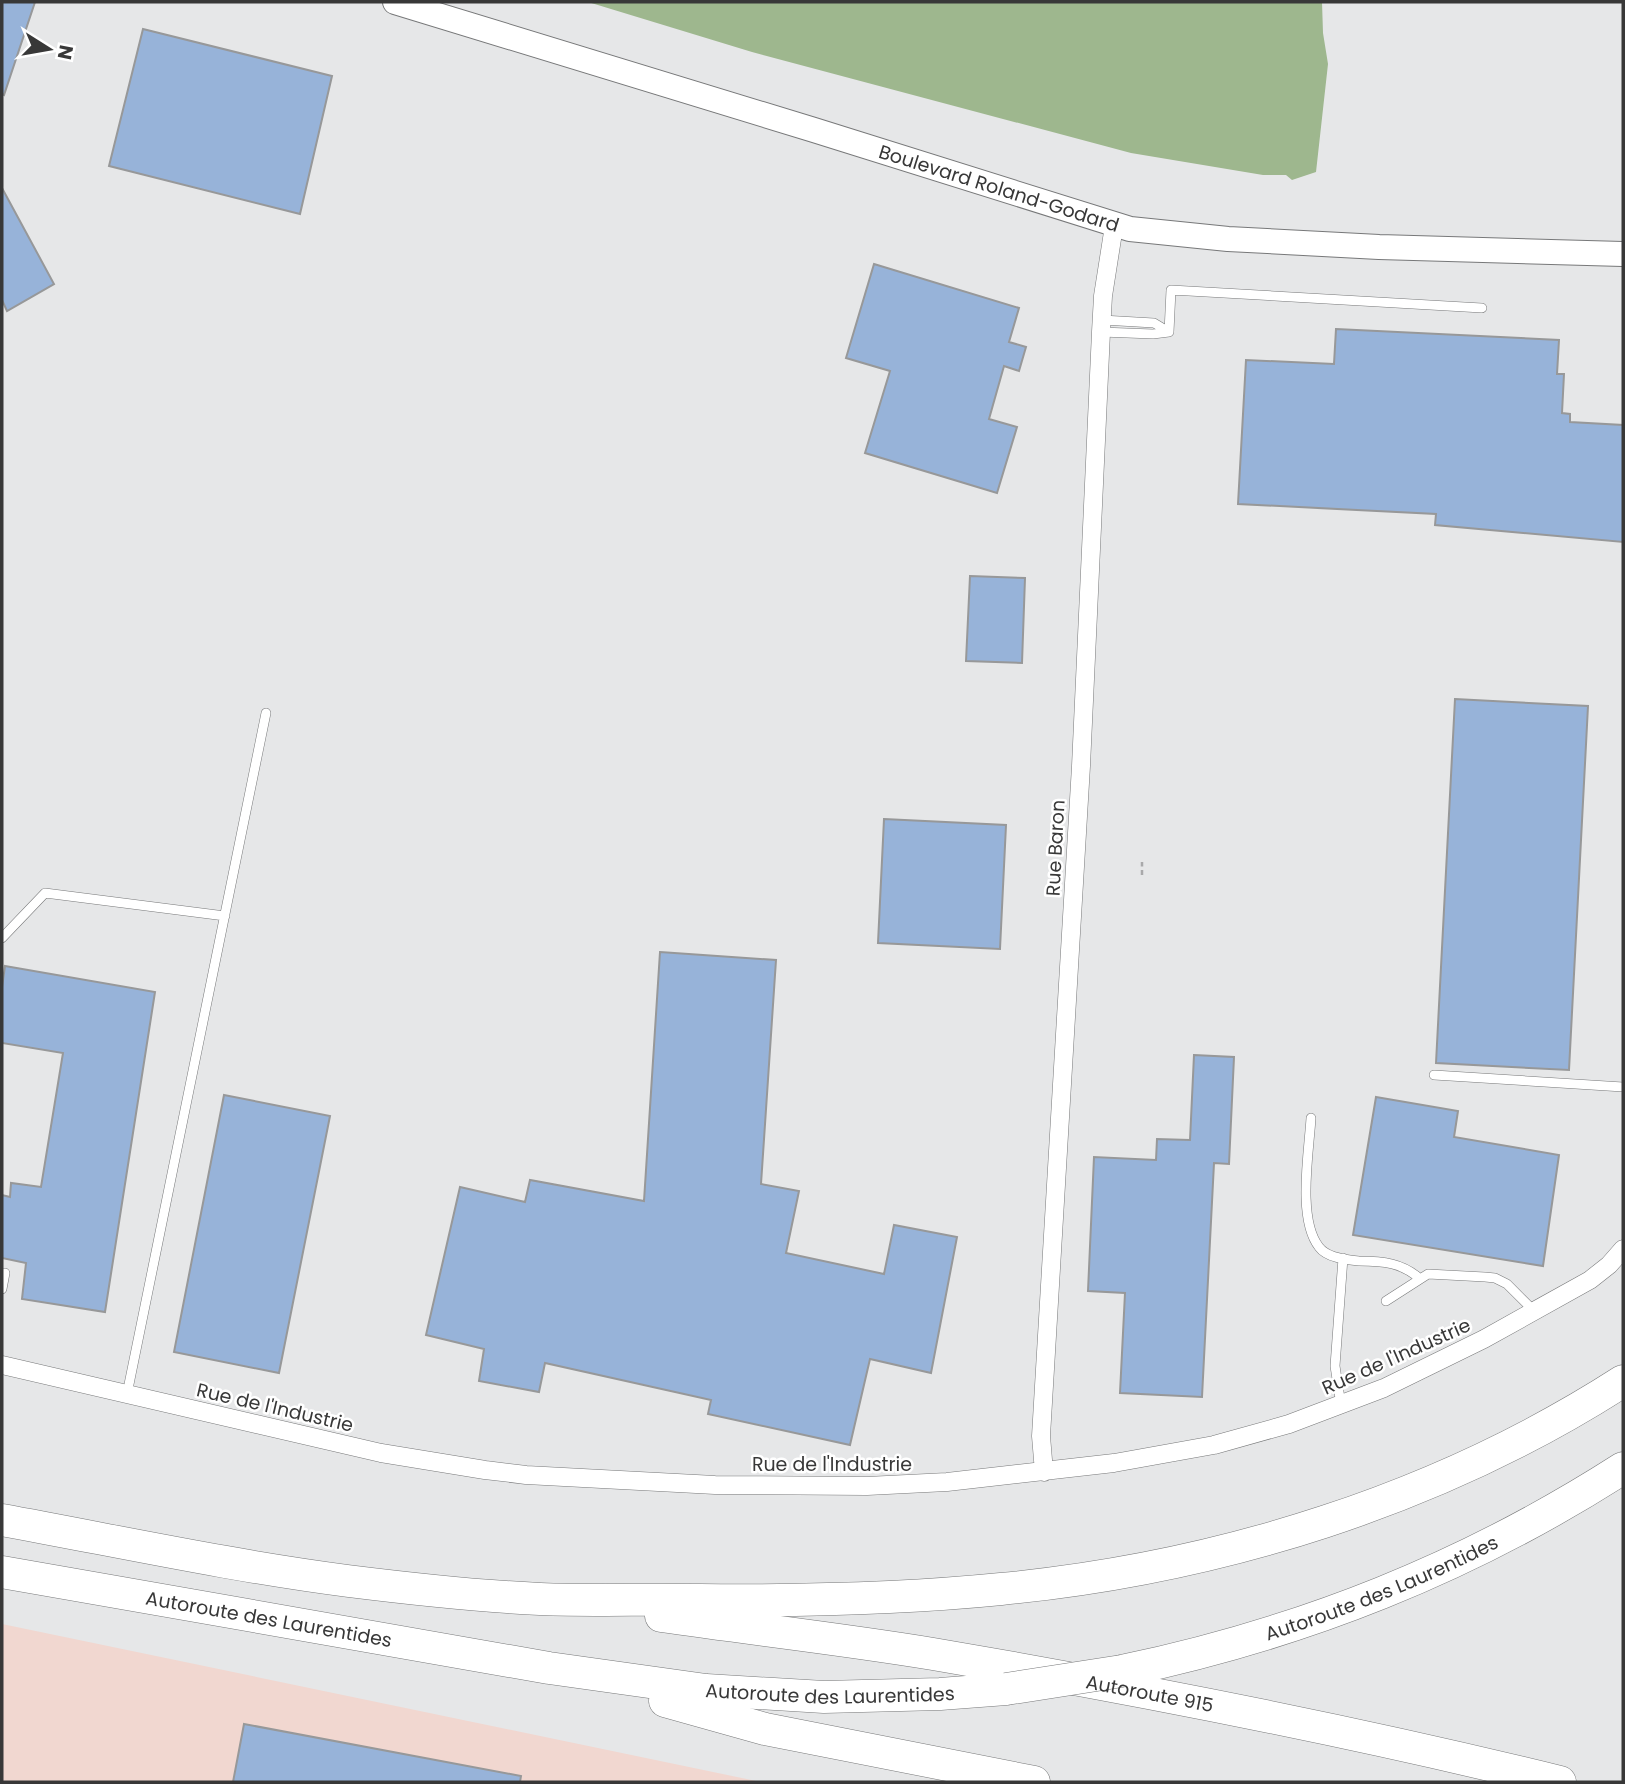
<svg xmlns="http://www.w3.org/2000/svg" width="1625" height="1784" viewBox="0 0 1625 1784" font-family="Poppins,sans-serif">
<style>
.commercial{fill:#f1d7d0}
.forest{fill:#9eb78e}
.building{fill:#97b3d9;stroke:#979899;stroke-width:2}
.lines{fill:none;stroke-linecap:round;stroke-linejoin:round}
.lane-casing{stroke:#777879;stroke-width:10}
.street-casing{stroke:#777879;stroke-width:19}
.secondary-casing{stroke:#777879;stroke-width:26}
.highway-casing{stroke:#777879;stroke-width:33}
.path{stroke:#a9a9aa;stroke-width:2.5;stroke-dasharray:5 3.5;stroke-linecap:butt}
.lane{stroke:#fff;stroke-width:9}
.street{stroke:#fff;stroke-width:18}
.secondary{stroke:#fff;stroke-width:24}
.highway{stroke:#fff;stroke-width:32}
.highway-bridge-casing{stroke:#777879;stroke-width:33;stroke-linecap:butt}
.highway-bridge{stroke:#fff;stroke-width:32}
.labels{text-anchor:middle;stroke-width:5;stroke-linejoin:round;paint-order:stroke}
.street-label{font-size:19px;fill:#383838;stroke:#fff}
</style>
<rect width="100%" height="100%" fill="#e6e7e8"/>
<!-- commercial -->
<path class="commercial" d="M2 1624 761 1782H2Z"/>
<!-- forest -->
<path class="forest" d="M588 2H1322L1323 33 1328 64 1316 172 1292 180 1286 175H1263L1131 153 752 52Z"/>
<!-- building -->
<path class="building" d="M2 2H35L4 95 2 94Z
M143 29 332 76 300 214 109 166Z
M2 188 54 284 7 311 2 300Z
M874 264 1019 308 1009 342 1026 347 1019 371 1004 366 989 419 1017 427 997 493 865 453 890 371 846 358Z
M1336 329 1559 340 1557 374H1564L1562 413 1570 414V422L1623 425V542L1435 525 1436 514 1238 504 1246 360 1334 364Z
M970 576 1025 578 1022 663 966 661Z
M1455 699 1588 706 1569 1070 1436 1063Z
M884 819 1006 825 1000 949 878 943Z
M660 952 776 960 761 1184 799 1191 786 1253 884 1274 894 1225 957 1237 931 1373 870 1359 850 1445 708 1414 711 1400 545 1363 539 1392 479 1381 484 1349 426 1335 460 1187 525 1202 530 1180 644 1201Z
M5 966 155 992 105 1312 22 1299 26 1263 2 1258V1195L10 1197 11 1183 41 1187 63 1053 2 1043V987Z
M1194 1055 1234 1057 1229 1164 1214 1163 1202 1397 1120 1393 1125 1293 1088 1291 1094 1157 1156 1160 1157 1139 1190 1140Z
M224 1095 330 1116 279 1373 174 1352Z
M1376 1097 1458 1111 1454 1137 1559 1155 1543 1266 1353 1235Z
M244 1724 521 1776 520 1782H233Z"/>
<g class="lines">
<defs>
<path id="lane" d="M1102 320 1154 323 1169 332
M1101 332 1153 334 1169 332
M1169 332 1171 290 1482 308
M2 938 45 893 225 916
M1434 1075 1623 1087
M1311 1118C1309 1152 1297 1219 1319 1247 1327 1258 1347 1260 1359 1261 1383 1261 1403 1263 1420 1279
M2 1273H5L2 1289
M1386 1301 1428 1274 1485 1277 1495 1278 1507 1284 1535 1312
M127 1394 266 713
M1341 1405 1335 1366 1343 1258"/>
<path id="street" d="M2 1365 381 1453 485 1470 526 1475 715 1485 867 1486 947 1482 1114 1463 1214 1445 1289 1424 1384 1388 1484 1339 1590 1280 1609 1265 1623 1249
M1044 1472 1041 1436 1081 766 1101 332 1103 296 1114 226"/>
<g id="secondary">
<path id="s1" d="M395 2 814 130 1130 229 1228 239 1379 247 1623 254"/>
</g>
<g id="highway">
<path d="M2 1520C117 1541 232 1566 348 1581 412 1589 476 1596 540 1599 593 1601 647 1599 700 1600 800 1601 901 1599 1001 1589 1219 1568 1438 1500 1623 1381"/>
<path id="s2" d="M2 1572 549 1668 706 1690 824 1697 940 1694 1006 1689"/>
<path id="s3" d="M661 1616C751 1629 842 1639 933 1654 1143 1690 1353 1731 1560 1782"/>
<path id="s4" d="M1122 1671C1303 1633 1467 1568 1623 1468"/>
<path d="M665 1701 765 1729 1034 1782"/>
</g>
</defs>
<!-- lane casing -->
<use href="#lane" class="lane-casing"/>
<!-- street casing -->
<use href="#street" class="street-casing"/>
<!-- secondary casing -->
<use href="#secondary" class="secondary-casing"/>
<!-- highway casing -->
<use href="#highway" class="highway-casing"/>
<!-- path -->
<path class="path" d="M1142 875V862"/>
<!-- lane -->
<use href="#lane" class="lane"/>
<!-- street -->
<use href="#street" class="street"/>
<!-- secondary -->
<use href="#secondary" class="secondary"/>
<!-- highway -->
<use href="#highway" class="highway"/>
<defs>
<path id="highway-bridge" d="M1006 1689 1122 1671"/>
</defs>
<!-- highway-bridge casing -->
<use href="#highway-bridge" class="highway-bridge-casing"/>
<!-- highway-bridge -->
<use href="#highway-bridge" class="highway-bridge"/>
</g>
<g class="labels">
<!-- street labels -->
<g class="street-label">
<text dy="7" stroke="none"><textPath href="#s1" startOffset="632">Boulevard Roland-Godard</textPath></text>
<text transform="translate(1055 848) rotate(-87)" y="7">Rue Baron</text>
<text transform="translate(1396 1356) rotate(-24)" y="7">Rue de l'Industrie</text>
<text transform="translate(275 1407) rotate(13)" y="7">Rue de l'Industrie</text>
<text x="832" y="1471">Rue de l'Industrie</text>
<text dy="7" stroke="none"><textPath href="#s4" startOffset="273">Autoroute des Laurentides</textPath></text>
<text dy="7" stroke="none"><textPath href="#s2" startOffset="271">Autoroute des Laurentides</textPath></text>
<text dy="7" stroke="none"><textPath href="#s2" startOffset="838">Autoroute des Laurentides</textPath></text>
<text dy="7" stroke="none"><textPath href="#s3" startOffset="495">Autoroute 915</textPath></text>
</g>
</g>
<!-- border -->
<rect width="1625" height="1784" fill="none" stroke="#383838" stroke-width="7"/>
<!-- north arrow -->
<g transform="translate(49 49) rotate(101)" stroke="#ffffff" stroke-width="5" paint-order="stroke">
<path d="M0-5L12 26L0 18L-12 26Z" fill="#383838"/>
<text y="-10" font-size="19" font-weight="bold" text-anchor="middle" fill="#383838">N</text>
</g>
</svg>
